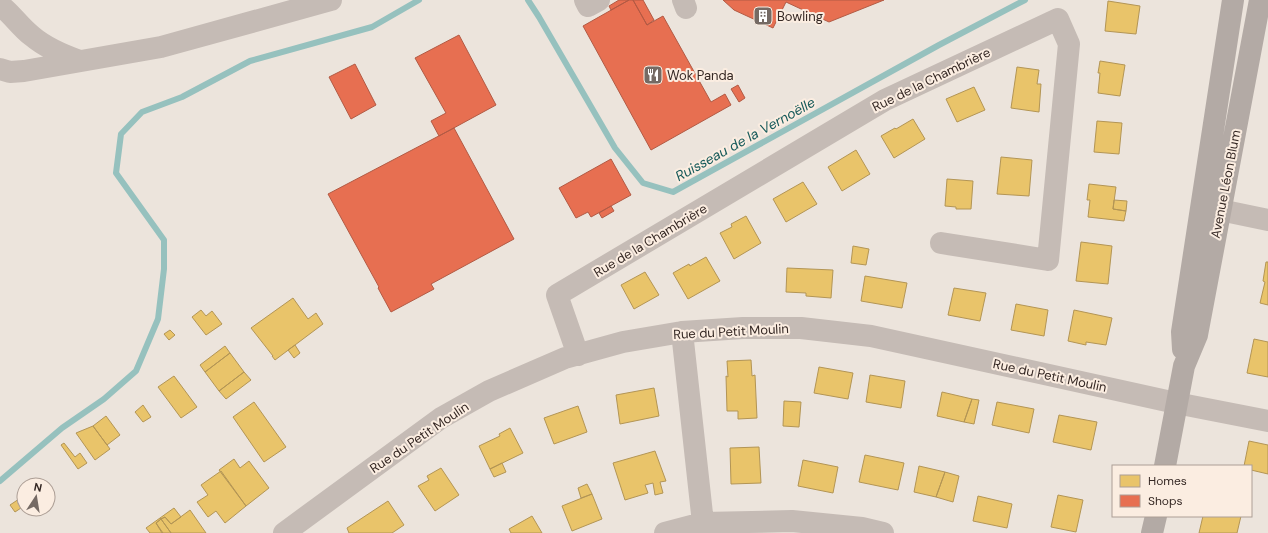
<svg xmlns="http://www.w3.org/2000/svg" width="1268" height="533" viewBox="0 0 1268 533" font-family="'DM Sans',sans-serif">
<style>
.homes{fill:#e9c46a;stroke:#b39555}
.shops{fill:#e76f51;stroke:#b25a44}
.lines{fill:none;stroke-linecap:round;stroke-linejoin:round}
.stream{stroke:#96c1be;stroke-width:6}
.minor{stroke:#c5bbb5;stroke-width:22}
.major{stroke:#b3aaa5;stroke-width:22}
.labels{text-anchor:middle;stroke-width:4;stroke-linejoin:round;paint-order:stroke}
.poi-label{font-size:13px;fill:#352824;stroke:#fbede1;text-anchor:start}
.street-label{font-size:13px;fill:#352824;stroke:#fbede1}
.water-label{font-size:14px;font-style:italic;fill:#165a5a;stroke:#fbede1}
</style>
<rect width="100%" height="100%" fill="#ece4dc"/>
<!-- homes -->
<path class="homes" d="M1108 1 1140 6 1136 34 1105 31Z
M1100 61 1125 65 1120 96 1098 93 1100 73H1098Z
M1017 67 1039 70 1037 84H1041L1039 112 1011 108Z
M974 87 985 110 957 122 946 99Z
M913 119 925 139 894 158 881 136 895 128 896 129Z
M1097 121 1122 123 1119 154 1094 152Z
M856 150 870 174 842 191 828 167Z
M1001 157 1032 160 1029 196 997 194Z
M947 179 973 181 971 209H956V207L945 206Z
M803 182 817 204 786 222 773 199Z
M1089 184 1116 187 1113 209 1126 211 1124 221 1088 217 1090 200H1087Z
M1114 200 1127 201 1126 211 1113 209Z
M746 216 761 243 734 259 720 233 732 227 731 224Z
M1081 242 1112 246 1108 284 1076 281Z
M853 246 869 249 866 265 851 263Z
M706 257 720 281 688 299 673 273 689 264 690 266Z
M1266 262H1268V305L1260 303 1265 282 1263 281Z
M787 268 833 270 831 298 806 296V293L786 292Z
M645 272 659 295 634 309 621 285Z
M865 276 907 283 902 308 861 301Z
M954 288 986 293 980 321 948 315Z
M293 298 308 319 316 313 323 324 275 360 272 356H273L251 328Z
M1016 304 1048 310 1044 336 1011 330Z
M201 310 206 316 212 311 222 324 206 335 192 317Z
M1074 310 1112 318 1106 345 1086 342V345L1068 341Z
M170 330 175 335 169 340 164 334Z
M1254 339 1268 342V377L1247 373Z
M295 345 300 353 294 358 288 350Z
M225 346 230 353 205 372 200 365Z
M230 353 244 372 219 391 205 372Z
M751 360 752 376 755 375 757 418 738 419V411H727L726 376 728 377 727 361Z
M819 367 853 373 848 399 814 393Z
M244 372 251 380 226 399 219 391Z
M870 375 905 381 901 408 866 402Z
M174 376 197 407 181 418 158 387Z
M654 388 659 416 620 424 616 395Z
M942 392 972 399 964 422 937 416Z
M972 399 979 400 974 424 964 422Z
M784 401 801 402 799 427 783 426Z
M254 402 286 447 264 462 233 417Z
M997 402 1034 409 1029 433 992 425Z
M143 405 151 417 143 422 135 412Z
M578 406 587 432 554 444 544 418Z
M1059 415 1097 422 1091 450 1053 442Z
M106 416 120 435 107 445 93 426Z
M93 426 110 449 95 460 76 433Z
M510 428 523 453 490 469 479 446 500 436 499 434Z
M1249 441 1268 445V474L1251 470V466H1244Z
M64 443 75 457 80 453 87 463 78 469 61 445Z
M759 447 761 483 731 484 730 448Z
M655 451 666 481 660 482 663 493 655 495 653 483 645 485 648 493 625 500 613 463Z
M865 455 904 463 898 490 859 482Z
M234 459 240 468 249 461 269 488 246 506 219 470Z
M803 460 838 467 833 493 798 486Z
M502 463 506 472 494 477 490 469Z
M919 466 945 472 936 497 914 492Z
M441 468 459 495 435 511 418 486 429 480 427 476Z
M221 471 246 506 225 523 216 511 208 517 197 502 208 495 201 485Z
M945 472 959 476 953 502 936 497Z
M587 484 592 494 581 498 578 488Z
M592 494 602 519 572 531 562 506Z
M1058 495 1083 500 1076 532 1051 527Z
M978 496 1012 504 1007 528 973 521Z
M22 497 24 500V506L15 512 10 505Z
M388 501 404 525 392 533H349L347 528Z
M174 508 181 517 171 524 165 517 161 519 160 518Z
M190 510 206 533H171L161 519 165 517 171 524Z
M532 516 542 533H511L509 529Z
M1203 516H1241L1237 533H1199Z
M160 518 161 519 156 523 163 533H150L146 528Z
M161 519 171 533H162L156 523Z"/>
<!-- shops -->
<path class="shops" d="M619 0H629L611 10 609 6Z
M629 0H633L647 25 663 16 711 102 725 94 731 105 651 150 583 26Z
M633 0H643L654 20 647 25Z
M723 0H884L829 22 786 2 773 28 734 10Z
M459 35 496 105 439 136 431 121 446 113 415 58Z
M355 64 376 105 351 119 329 77Z
M738 85 745 98 739 102 731 89Z
M454 128 514 239 431 284 434 289 391 312 378 288 379 287 328 194Z
M611 159 631 195 591 217 588 212 576 218 559 188Z
M611 206 614 211 602 218 599 213Z"/>
<g class="lines">
<!-- stream -->
<path class="stream" d="M528 0 539 17 615 148 643 183 673 192 939 45 1025 0
M0 481 62 428 104 399 136 371 158 319 164 269V240L116 173 121 134 142 112 182 97 250 61 372 27 419 0"/>
<!-- minor -->
<path class="minor" d="M585 0 588 6 599 0
M683 0 686 8
M0 5C12 14 20 27 32 36 46 48 63 55 80 61
M0 69 10 72 24 71 161 47 331 0
M1220 210 1268 220
M682 332 703 523
M578 355 557 295 885 100 1058 19 1069 44 1048 260 941 243
M284 533 441 418 489 391 565 358 623 342 682 332 743 328H801L871 336 1176 403 1268 421
M665 533 703 523 792 521 862 528 883 533"/>
<!-- major -->
<path class="major" d="M1183 349 1182 332 1233 0
M1165 466 1184 366 1197 335 1260 0
M1152 533 1156 516"/>
</g>
<!-- icons -->
<defs>
<symbol id="building-square" viewBox="-11 -11 22 22"><rect x="-9" y="-9" width="18" height="18" rx="4" fill="#756a64" stroke="#fbede1"/><path d="M-4-6H4V6H1V3H-1V6H-4ZM-2.5-4.3h1.7v1.8h-1.7ZM.8-4.3h1.7v1.8H.8ZM-2.5-1h1.7V.8h-1.7ZM.8-1h1.7V.8H.8Z" fill="#fff"/></symbol>
<symbol id="restaurant-square" viewBox="-11 -11 22 22"><rect x="-9" y="-9" width="18" height="18" rx="4" fill="#756a64" stroke="#fbede1"/><path d="M-5-6h1v4h1v-4h1v4h1v-4h1v5L-1.5 .5V6h-2V.5L-5-1ZM5-6V6H3V1.5H1.5Q1.5-4 5-6Z" fill="#fff"/></symbol>
</defs>
<g fill-rule="evenodd">
<use href="#building-square" x="752" y="5" width="22" height="22"/>
<use href="#restaurant-square" x="642" y="64" width="22" height="22"/>
</g>
<g class="labels">
<!-- poi labels -->
<g class="poi-label">
<text x="777" y="21">Bowling</text>
<text x="667" y="80">Wok Panda</text>
</g>
<!-- street labels -->
<g class="street-label">
<text transform="translate(931 79) rotate(-26)" y="5">Rue de la Chambrière</text>
<text transform="translate(1225 184) rotate(-79)" y="5">Avenue Léon Blum</text>
<text transform="translate(650 240) rotate(-31)" y="5">Rue de la Chambrière</text>
<text transform="translate(731 331) rotate(-3)" y="5">Rue du Petit Moulin</text>
<text transform="translate(1050 375) rotate(12)" y="5">Rue du Petit Moulin</text>
<text transform="translate(419 437) rotate(-34)" y="5">Rue du Petit Moulin</text>
</g>
<!-- water labels -->
<g class="water-label">
<text transform="translate(745 139) rotate(-29)" y="5">Ruisseau de la Vernoëlle</text>
</g>
</g>
<!-- legend -->
<rect x="1112" y="465" width="140" height="52" fill="#fbede1" stroke="#ac9e95"/>
<rect x="1120" y="475" width="20" height="12" fill="#e9c46a" stroke="#ac9e95"/>
<text x="1148" y="485" font-size="12" fill="#352824">Homes</text>
<rect x="1120" y="495" width="20" height="12" fill="#e76f51" stroke="#ac9e95"/>
<text x="1148" y="505" font-size="12" fill="#352824">Shops</text>
<!-- north arrow -->
<g transform="translate(36 497) rotate(12)"><circle r="19" fill="#fbede1" stroke="#ac9e95"/>
<path d="M0-3L7 15L0 10L-7 15Z" fill="#756a64"/>
<text y="-6" font-size="11" font-weight="bold" text-anchor="middle" fill="#352824">N</text>
</g>
</svg>
